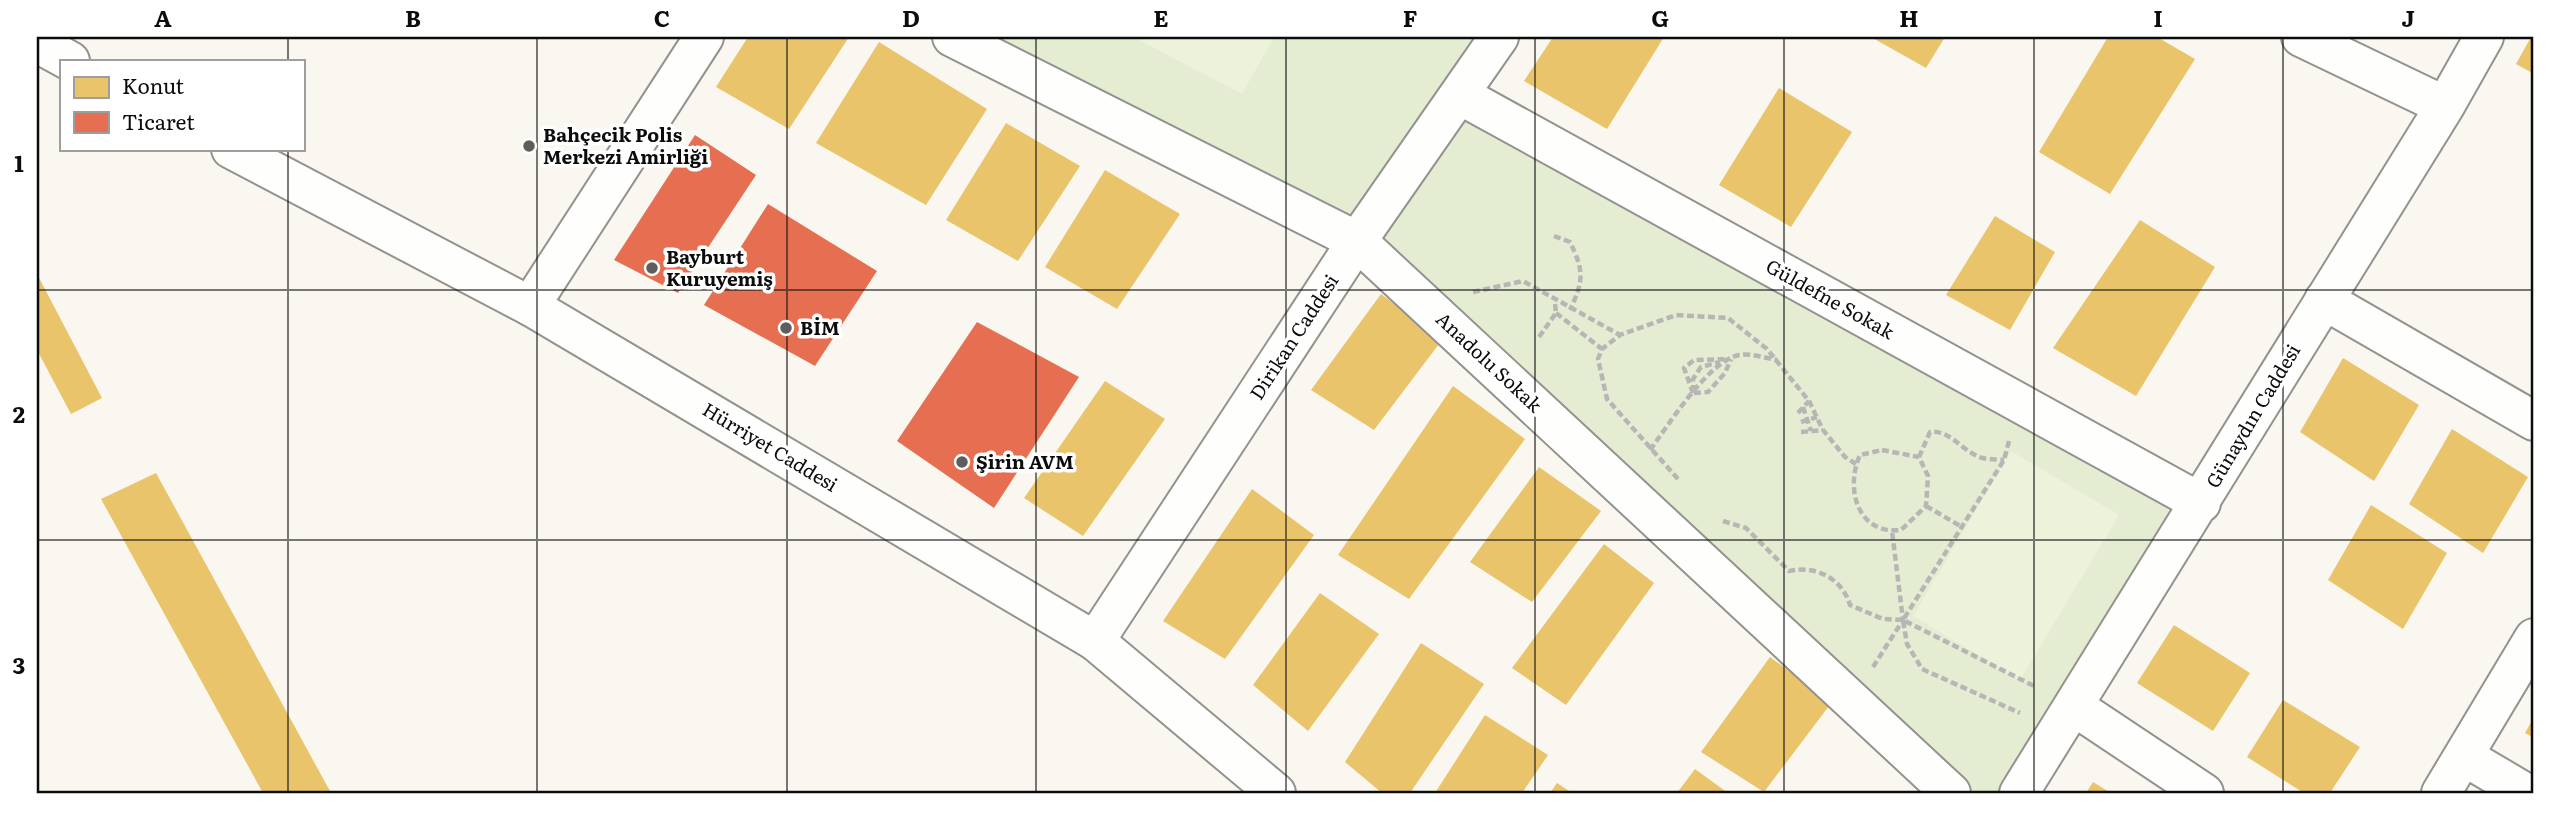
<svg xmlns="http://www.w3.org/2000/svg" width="2571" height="830" viewBox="0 0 2571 830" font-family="Literata,serif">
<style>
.green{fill:#e4edd2}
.pitch{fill:#edf2db}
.homes{fill:#e9c46a}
.shops{fill:#e76f51}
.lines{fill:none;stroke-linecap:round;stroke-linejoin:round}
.minor-casing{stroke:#93928f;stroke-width:42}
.tertiary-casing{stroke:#93928f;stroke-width:42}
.path{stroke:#b7b6b5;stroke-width:4.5;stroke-dasharray:7 3.5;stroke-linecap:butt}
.minor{stroke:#fefefd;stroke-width:38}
.tertiary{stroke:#fefefd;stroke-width:38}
.grid{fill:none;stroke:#0c0c0c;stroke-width:2;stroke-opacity:0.55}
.poi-dot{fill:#5f5e5c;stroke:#fff;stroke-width:2.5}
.labels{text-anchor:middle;stroke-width:7;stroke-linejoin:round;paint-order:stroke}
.poi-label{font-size:19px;font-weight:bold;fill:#0c0c0c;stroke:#fff;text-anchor:start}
.street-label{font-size:19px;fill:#0c0c0c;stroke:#fff}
.neatline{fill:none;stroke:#0c0c0c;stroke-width:2.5}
.grid-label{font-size:23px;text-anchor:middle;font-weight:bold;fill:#0c0c0c}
</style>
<rect width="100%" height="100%" fill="#faf7f0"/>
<!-- green -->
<path class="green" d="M950 37H1492L1356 239Z
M1461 95 2200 503 2019 793H1951L1358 240Z"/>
<!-- pitch -->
<path class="pitch" d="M1133 37H1274L1242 94Z
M2011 451 2119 515 2020 680 1913 616Z"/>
<!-- homes -->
<path class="homes" d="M748 37H849L789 129 716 87Z
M1553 37H1664L1607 129 1524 81Z
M1871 37H1945L1926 68Z
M2108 37H2157L2195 59 2110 194 2039 152Z
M2531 37H2534V74L2516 64Z
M879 42 987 109 926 205 816 143Z
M1779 88 1852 132 1791 227 1719 185Z
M1006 123 1080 166 1018 261 946 220Z
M1105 170 1180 214 1117 309 1045 267Z
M1995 216 2055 252 2010 330 1946 295Z
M2140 220 2215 267 2136 396 2053 348Z
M37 274 102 398 71 414 37 350Z
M1381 294 1442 340 1374 430 1311 390Z
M2343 358 2419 405 2374 481 2300 432Z
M1105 381 1165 419 1083 536 1024 498Z
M1453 386 1525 439 1409 599 1338 555Z
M2452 429 2528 477 2483 553 2409 504Z
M1539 467 1601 511 1532 602 1470 562Z
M156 473 331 793H263L101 499Z
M1252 489 1314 535 1225 659 1163 621Z
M2371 505 2447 553 2403 629 2328 580Z
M1604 544 1654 583 1566 705 1512 668Z
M1320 593 1379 634 1308 731 1253 685Z
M2174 625 2250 673 2213 731 2137 683Z
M1421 643 1484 684 1410 793H1382L1345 762Z
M1770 657 1832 702 1764 792 1701 752Z
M2283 700 2360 747 2330 793H2304L2247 757Z
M1485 715 1548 755 1522 793H1435Z
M2534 717V738L2525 733Z
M1695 769 1728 793H1677Z
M2093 782 2111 793H2086Z
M1557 783 1572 793H1550Z"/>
<!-- shops -->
<path class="shops" d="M695 135 756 175 678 293 614 260Z
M768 204 877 271 815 366 704 305Z
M977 322 1079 377 994 508 897 441Z"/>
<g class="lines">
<defs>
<path id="minor" d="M952 37 1357 241 1951 793
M2301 37 2445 106
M1460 95 2201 503
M2324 300 2534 421
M530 306 704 37
M1095 641 1357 241 1499 37
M2075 707 2204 793
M2465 757 2526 793
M2019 793 2445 106 2484 37
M2441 793 2534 638"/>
<path id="tertiary" d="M37 43 70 61
M231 149 530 306 1095 641 1276 793"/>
</defs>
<!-- minor casing -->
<use href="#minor" class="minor-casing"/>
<!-- tertiary casing -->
<use href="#tertiary" class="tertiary-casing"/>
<!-- path -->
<path class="path" d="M1554 236 1570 242C1584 271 1584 280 1570 310
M1473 292 1523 281 1620 335
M1556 313 1602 349
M1539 337 1556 313 1555 303
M1693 392V379L1701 367 1720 362
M1693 393 1684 368 1694 360 1730 359
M1694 393 1708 392 1725 373 1731 359
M1803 407 1811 431
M1798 413 1809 401
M1801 422 1817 417
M1801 432 1823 430
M2009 441 2004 460 1903 620 1907 644 1922 669 2020 713
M1650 450C1668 426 1708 361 1739 355 1750 353 1766 358 1777 360
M1882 450 1919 457 1928 476 1926 506 1901 530C1857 535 1845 488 1860 455Z
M1919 457 1930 432C1949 430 1959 447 1975 455 1982 460 1995 459 2004 460
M1678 479 1607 399 1598 359 1602 349 1620 335 1676 315 1728 318 1767 349 1809 401 1823 430 1845 457 1856 464
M1926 506 1962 527
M1723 521 1746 528 1789 571C1815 565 1842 578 1850 605L1883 619 1903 620 2036 687
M1873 667 1903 620 1892 531"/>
<!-- minor -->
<use href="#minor" class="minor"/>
<!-- tertiary -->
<use href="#tertiary" class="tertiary"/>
</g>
<!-- grid -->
<path class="grid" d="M288 37V61M537 37V793M787 37V793M1036 37V793M1286 37V793M1535 37V793M1784 37V793M2034 37V793M2283 37V793M288 149V793M37 290H2534M37 540H2534"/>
<!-- markers -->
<g class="poi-dot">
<circle cx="529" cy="146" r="7"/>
<circle cx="652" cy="268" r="7"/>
<circle cx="786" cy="328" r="7"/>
<circle cx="962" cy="462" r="7"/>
</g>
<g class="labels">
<!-- poi labels -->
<g class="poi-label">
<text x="543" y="142">Bahçecik Polis<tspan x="543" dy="22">Merkezi Amirliği</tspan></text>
<text x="666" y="264">Bayburt<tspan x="666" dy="22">Kuruyemiş</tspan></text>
<text x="800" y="335">BİM</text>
<text x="976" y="469">Şirin AVM</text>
</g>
<!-- street labels -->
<g class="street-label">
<text transform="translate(1830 299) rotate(29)" y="7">Güldefne Sokak</text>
<text transform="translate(1294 337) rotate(-57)" y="7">Dirikan Caddesi</text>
<text transform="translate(1489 362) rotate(43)" y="7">Anadolu Sokak</text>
<text transform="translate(2253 416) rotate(-59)" y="7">Günaydın Caddesi</text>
<text transform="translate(770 447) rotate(31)" y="7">Hürriyet Caddesi</text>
</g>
</g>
<!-- border -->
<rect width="2571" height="830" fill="none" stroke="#ffffff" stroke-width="77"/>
<!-- legend -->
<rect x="60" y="60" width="245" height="91" fill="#ffffff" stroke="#9e9e9e" stroke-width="2"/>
<rect x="74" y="77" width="35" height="21" fill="#e9c46a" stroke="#9e9e9e" stroke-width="2"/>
<text x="122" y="94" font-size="21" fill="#0c0c0c">Konut</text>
<rect x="74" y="112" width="35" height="21" fill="#e76f51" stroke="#9e9e9e" stroke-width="2"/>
<text x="122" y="130" font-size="21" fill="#0c0c0c">Ticaret</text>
<rect x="38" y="38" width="2494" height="754" class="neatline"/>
<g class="grid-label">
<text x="163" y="27">A</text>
<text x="413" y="27">B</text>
<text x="662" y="27">C</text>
<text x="911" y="27">D</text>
<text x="1161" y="27">E</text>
<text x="1410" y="27">F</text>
<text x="1660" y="27">G</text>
<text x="1909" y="27">H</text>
<text x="2158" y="27">I</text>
<text x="2408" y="27">J</text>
<text x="19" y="172">1</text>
<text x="19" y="423">2</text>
<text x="19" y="674">3</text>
</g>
</svg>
